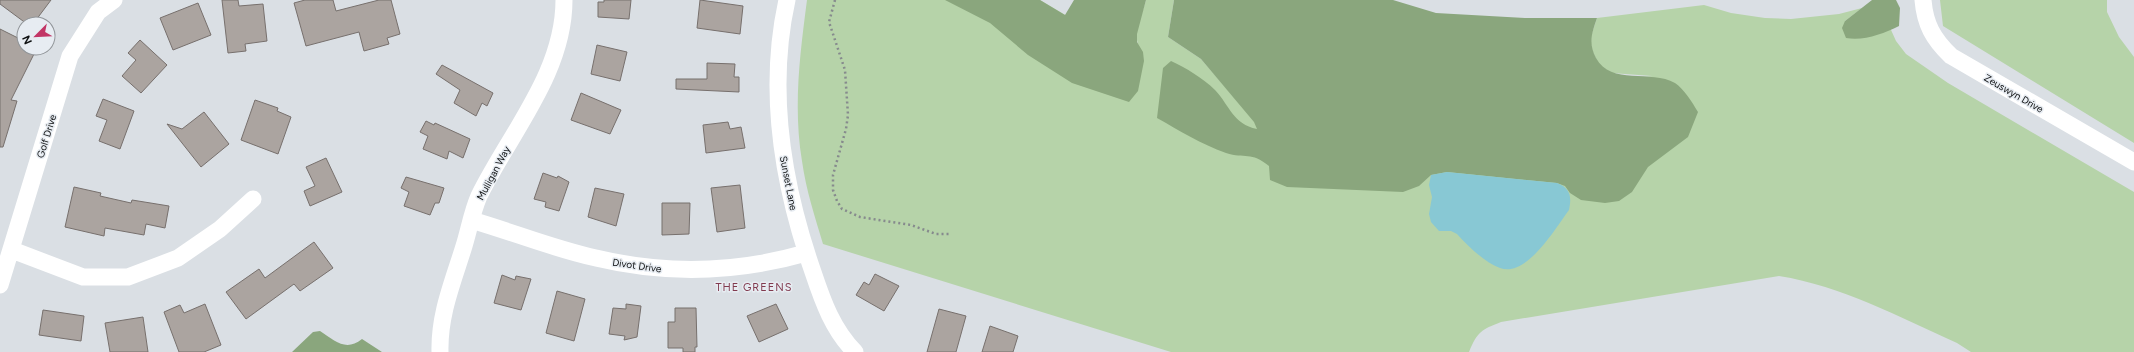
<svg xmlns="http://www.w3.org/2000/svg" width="2134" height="352" viewBox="0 0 2134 352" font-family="Figtree,sans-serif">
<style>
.green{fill:#b6d3a9}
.forest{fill:#8aa67d}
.water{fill:#88c8d4}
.building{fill:#aba4a0;stroke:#77706d}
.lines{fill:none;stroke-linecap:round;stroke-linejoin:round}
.path{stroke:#868a8d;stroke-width:2.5;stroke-dasharray:2 3;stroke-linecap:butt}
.minor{stroke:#fff;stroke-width:17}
.labels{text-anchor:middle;stroke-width:3;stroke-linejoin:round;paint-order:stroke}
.street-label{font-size:10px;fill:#0e1011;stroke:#e7ecf2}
.neighbourhood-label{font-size:11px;letter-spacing:1px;fill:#813a4e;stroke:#e7ecf2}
</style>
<rect width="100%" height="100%" fill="#dadfe4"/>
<!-- green -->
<path class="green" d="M807 0H1040L1143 61C1143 53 1138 48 1137 40 1135 29 1143 12 1146 0H1174L1168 37 1201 59 1251 117 1652 76 1611 73 1599 65 1592 50 1590 39 1597 18 1704 5 1731 13 1765 18 1791 19 1839 14 1862 8 1845 21H1887L1896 41 1906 54 1948 83 2134 192V352H1971L1957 343C1899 317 1842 286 1779 276L1501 322C1481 330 1478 331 1469 352H1171L823 244C815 217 806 190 802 161 793 107 800 54 807 0Z
M1940 0H2107V12L2119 37 2134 57V143L1943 26Z"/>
<!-- forest -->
<path class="forest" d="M945 0H1040L1065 15 1074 0H1146L1137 34V42L1143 52 1144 61 1138 91 1129 102 1072 83 1028 55 990 23Z
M1174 0H1393L1436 13 1525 18H1597C1592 33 1588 43 1596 58 1611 86 1651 69 1675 83 1684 89 1692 102 1698 112L1688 137 1648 167 1632 192 1619 201 1605 203 1581 200 1570 193 1565 186 1557 183 1447 172 1431 175 1419 186 1403 192 1287 187 1270 180 1269 166C1251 151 1245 159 1226 153 1201 144 1180 131 1157 118L1163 68 1171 61C1186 68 1203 78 1215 90 1230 106 1233 124 1257 129L1254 122 1201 59 1168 37Z
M1872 0H1896L1900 8 1899 26C1883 34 1864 41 1846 38L1842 28 1845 21Z
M320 331C335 341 346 352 362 339L382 352H292L313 332Z"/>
<!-- water -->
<path class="water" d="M1447 172 1557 183C1570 188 1572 196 1569 210 1556 227 1527 278 1500 268 1484 262 1468 246 1457 234L1451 231H1439L1431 222 1429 214 1432 197 1429 185 1431 175Z"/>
<!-- building -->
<path class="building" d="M0 0H51L33 24H27L0 4Z
M222 0H238L239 6 263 4 267 41 245 44 246 51 228 53Z
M305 0H333L336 11 379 0H391L400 34 387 38 389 44 364 51 359 32 306 46 294 3Z
M604 0H631L629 19 598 17V2H604Z
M700 0 743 6 740 34 697 28Z
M198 3 211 35 173 50 160 18Z
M0 29 24 41V48H37L11 100 17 101 3 147H0Z
M140 40 167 65 141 93 122 76 136 60 128 53Z
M597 45 627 52 620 81 591 74Z
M707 63 735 64 734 77H739V92L676 89V79H707Z
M442 65 493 93 487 106 482 103 476 116 454 103 460 90 436 74Z
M581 93 621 110 610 134 571 120Z
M103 99 134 111 120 149 99 141 107 120 96 116Z
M255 100 278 108 277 111 291 117 278 154 241 140Z
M204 112 229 144 201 167 167 124 182 129Z
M426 121 434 125 435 123 470 139 463 158 449 151 447 159 423 149 428 136 420 132Z
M728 122 730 129 741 127 745 148 706 153 703 125Z
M326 158 342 192 310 206 304 191 315 186 306 167Z
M543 173 557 178 558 176 569 182 559 211 545 207 546 202 534 199Z
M406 177 444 188 439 203H435L430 215 404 206 409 192 401 188Z
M740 185 745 228 717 232 711 188Z
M74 187 101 193 100 196 131 203 132 200 169 206 165 228 146 224 144 235 105 228 104 236 65 227Z
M595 188 624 194 616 226 588 217Z
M662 203H690L689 234 662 235Z
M314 242 333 268 300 291 294 284 246 319 226 292 259 269 265 278Z
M875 274 899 286 884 311 856 295 864 282 869 285Z
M502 275 515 280 516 276 531 279 521 310 494 303Z
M557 291 585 299 574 341 546 333Z
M205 304 221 345 204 352H179L164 312 180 305 184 313Z
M626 304 641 306 637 337 624 340 625 336 609 334 613 308 626 309Z
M776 304 788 329 759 342 747 316Z
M675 308H696L697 347H695V352H683V348H668V322H675Z
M939 309 966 316 956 352H927Z
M43 310 84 316 81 341 39 335Z
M143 317 148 352H110L105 323Z
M990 326 1018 336 1013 352H982Z"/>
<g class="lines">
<!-- path -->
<path class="path" d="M835 0 829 22 845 70 848 115 846 129 833 175V190L837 201 842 209 860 217 911 225 936 234H950"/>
<!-- minor -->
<path class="minor" d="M787 0C767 90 783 186 813 272 823 302 833 330 855 352
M1923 0C1925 24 1933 39 1951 56L2134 162
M471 220C513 232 554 249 596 258 667 275 736 273 806 253
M12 250 83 277H128L178 258 220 229 253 199
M0 285 70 56 98 12 114 0
M440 352C439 314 453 282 464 246 469 230 472 212 479 196 510 133 564 73 564 0"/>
</g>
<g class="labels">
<!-- street labels -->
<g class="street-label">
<text transform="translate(2014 93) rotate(30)" y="4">Zeuswyn Drive</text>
<text transform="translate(46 136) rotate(-73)" y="4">Golf Drive</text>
<text transform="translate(493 173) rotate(-62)" y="4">Mulligan Way</text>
<text transform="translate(789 183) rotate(79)" y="4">Sunset Lane</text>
<text transform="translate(637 265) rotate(8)" y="4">Divot Drive</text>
</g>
<!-- neighbourhood labels -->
<g class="neighbourhood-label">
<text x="754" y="291">THE GREENS</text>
</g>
</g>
<!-- north arrow -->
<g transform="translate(36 36) rotate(246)"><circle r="19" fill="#e7ecf2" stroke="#909498"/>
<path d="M0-3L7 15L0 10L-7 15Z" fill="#c23566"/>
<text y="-6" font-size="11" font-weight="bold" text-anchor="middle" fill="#0e1011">N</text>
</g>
</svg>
